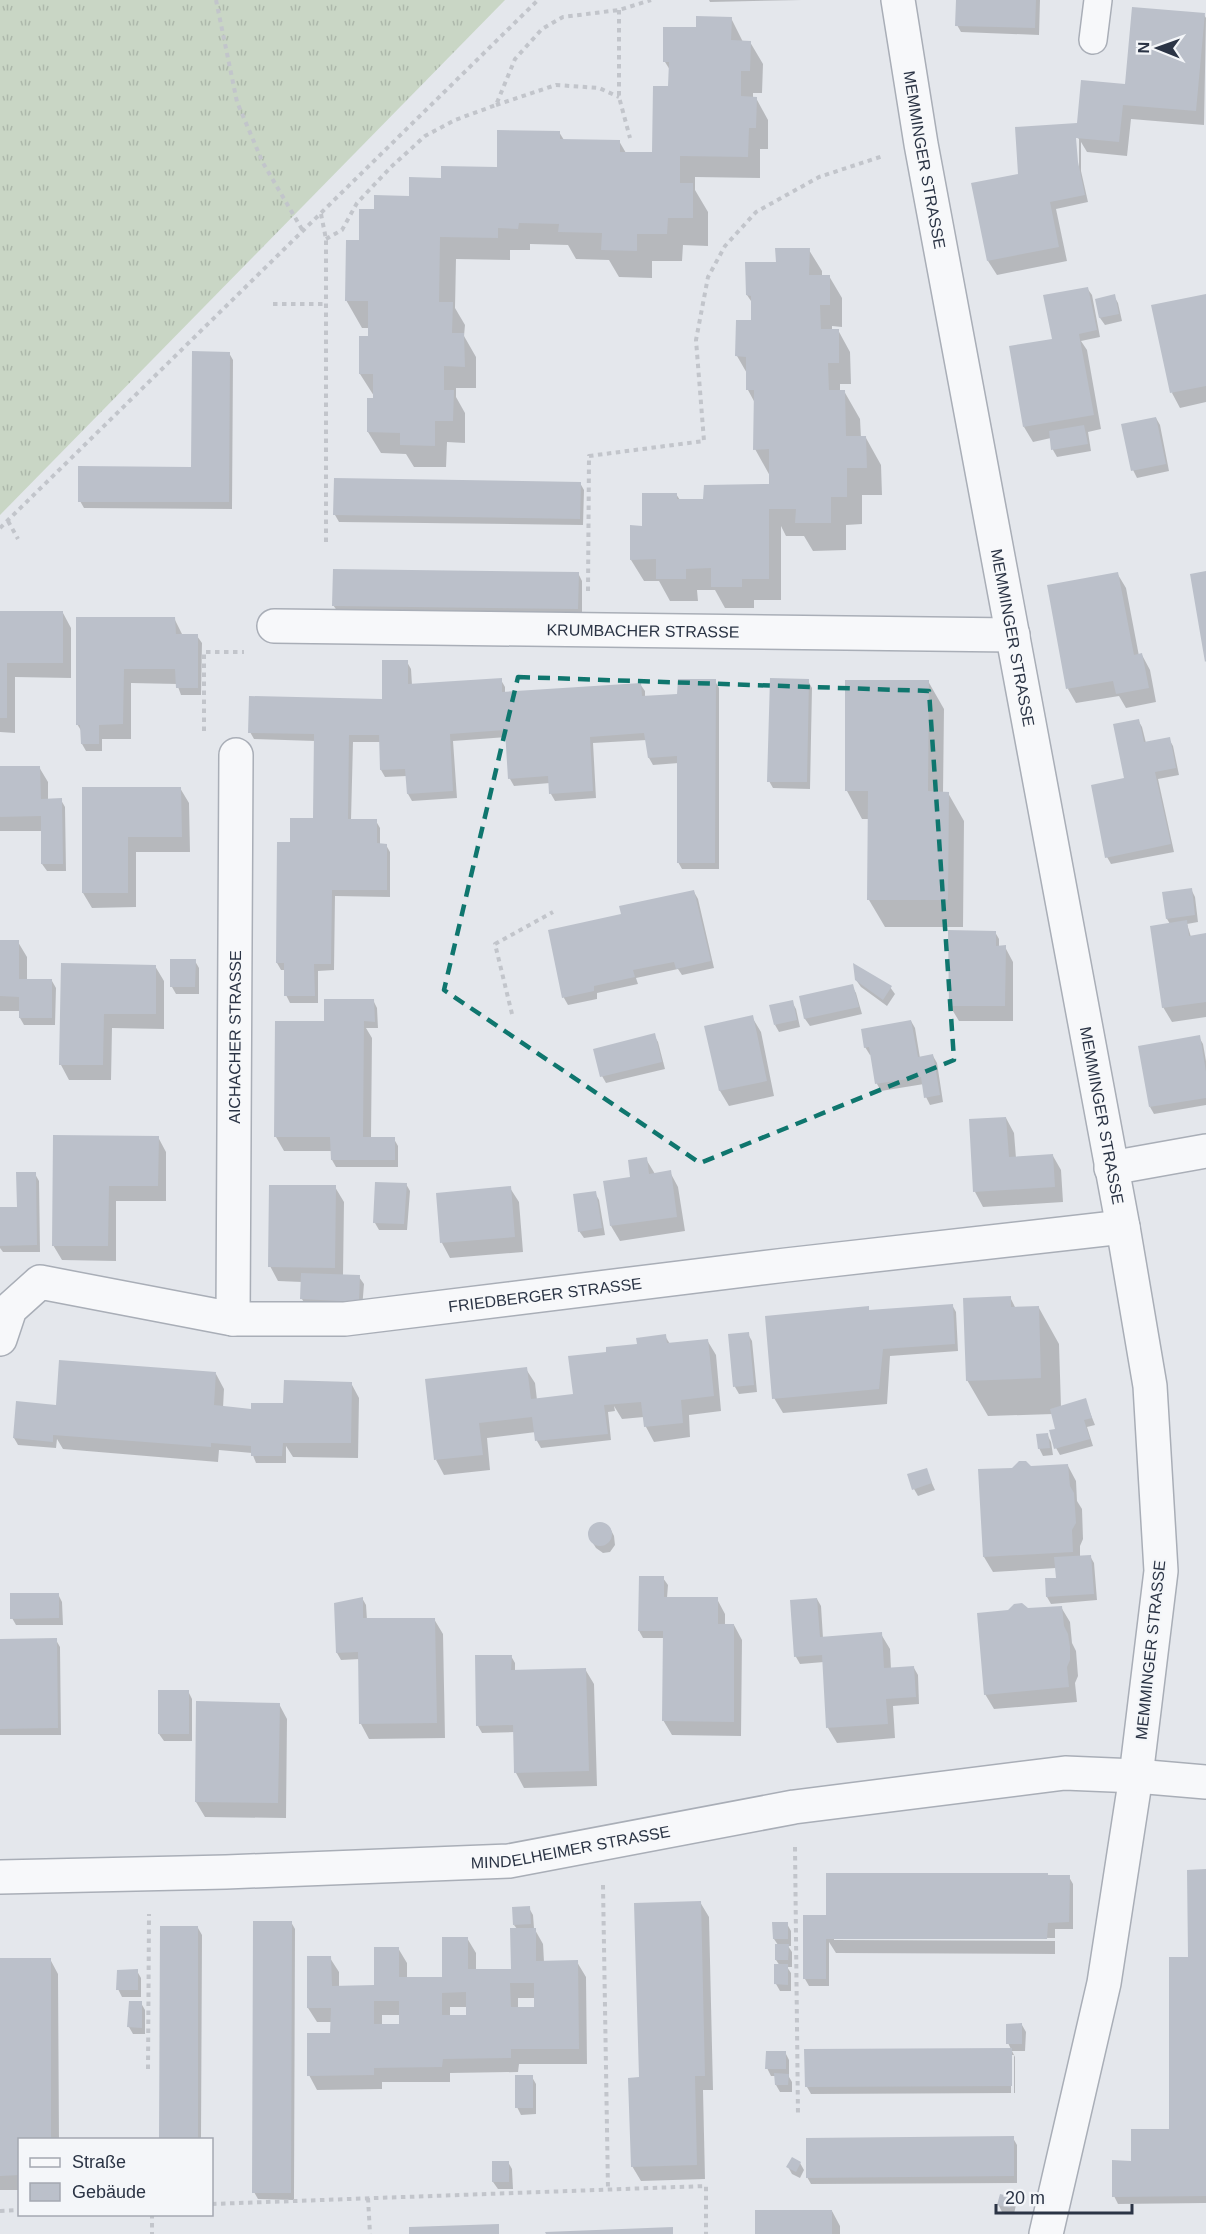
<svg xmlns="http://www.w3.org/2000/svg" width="1206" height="2234" viewBox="0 0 1206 2234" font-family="Helvetica,sans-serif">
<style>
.grass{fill:url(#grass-tufts)}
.shadow{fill:#0003;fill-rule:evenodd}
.building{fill:#bbc0ca;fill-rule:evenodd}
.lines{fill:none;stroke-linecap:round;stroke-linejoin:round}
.service-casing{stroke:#a9aeb7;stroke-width:30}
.minor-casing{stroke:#a9aeb7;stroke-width:36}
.path{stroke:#c2c5cb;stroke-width:4;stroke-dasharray:4.5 4.5;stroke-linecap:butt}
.service{stroke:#f7f8fa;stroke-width:27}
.minor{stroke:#f7f8fa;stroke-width:33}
.marked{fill:none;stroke:#0f766e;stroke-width:4.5;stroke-dasharray:12 8;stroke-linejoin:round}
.labels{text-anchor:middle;stroke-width:4.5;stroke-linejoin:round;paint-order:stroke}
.street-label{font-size:16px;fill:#2b3445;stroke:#f4f6f9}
</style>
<defs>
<pattern id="grass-tufts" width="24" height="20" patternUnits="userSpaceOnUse" patternTransform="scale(1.5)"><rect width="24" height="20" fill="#c9d6c5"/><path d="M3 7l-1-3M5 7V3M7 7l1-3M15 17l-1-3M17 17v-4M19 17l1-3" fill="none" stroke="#adb8ab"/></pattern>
</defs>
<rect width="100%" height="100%" fill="#e4e7ec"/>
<!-- grass -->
<path class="grass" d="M0 0H505L0 515Z"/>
<!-- shadow -->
<path class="shadow" d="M709 0H802L710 2Z
M958 0H1040L1039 35 961 32 957 25Z
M1204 15 1206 18 1204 125 1131 119 1127 156 1087 152 1081 142V171L1088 202 1056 209 1067 261 997 275 988 261 1019 175 1077 125 1126 85ZM1076 136 1079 139V170H1076Z
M731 18 743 42H750L763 64 762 93H753V98H756L768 120V149H760V178L695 177V190L708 212V246L683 245 682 261H652V278L619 277 609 260 576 259 568 245 530 244V250H510V260L456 259 455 308 465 325 464 336 476 357V388H456V397L465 413V443L447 442 446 467H414L406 454 381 453 368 432 374 396 360 374 369 338V328H362L346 300 360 242 375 210 410 197 442 180 498 168 559 132 564 140 619 141 626 153 654 154 670 87V70L665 62 697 29Z
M809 250 822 271V276H829L842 298V327L832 326V330H838L850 352 851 384H840V391H844L860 419 861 438H866L881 465 882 495H862V524L846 525V550L813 551 804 536H786L781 526V600H754V608H725L715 590H697L698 601H670L659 581H644L631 560 643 527 676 494 680 500H705L770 490V476L755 449V403L748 390V375L737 356 753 321V304L747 295 777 263Z
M1087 288 1092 295 1100 337 1081 341 1087 350 1101 429 1088 432 1091 451 1057 457 1053 450 1051 438 1033 442 1024 427 1054 340Z
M1206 295V402L1180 408 1172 393Z
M1114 296 1118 303 1122 321 1105 325 1100 318 1097 300Z
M229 353 233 360 232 509 84 508 80 501 193 468Z
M1156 418 1160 425 1169 471 1137 478 1133 470Z
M580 483 584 490 583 525 339 522 335 515Z
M578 573 582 581V616L338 612 333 605Z
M1117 573 1126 588 1139 656 1142 655 1150 670 1156 702 1126 708 1119 696 1076 703 1068 689Z
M0 613H63L71 628V678L15 677V733L0 732Z
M78 618H174L183 636H197L202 643 201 695H181L177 684 131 683V739H102V751H86L82 744V732L77 724Z
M407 662 411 669 412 685 501 680 505 687V693L640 684 645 691V697L679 695 715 681 719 688V869H682L678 862 679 763 653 765 649 758 647 740 593 743 596 798 555 801 551 794 550 783 514 786 510 779 507 737 453 741 457 798 412 801 408 794 407 776 385 777 381 770 380 742H353L351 820 376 821 380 828V845H386L390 852V897L335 896 334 970 318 971V1003H290L286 995V970H281L277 963 291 844 315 820V741L254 739 250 732 383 700Z
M808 681 812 688 810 789 773 788 769 781Z
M928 681 944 709 943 793H948L964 821 963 927H885L869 900V819H862L847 791Z
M1138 720 1142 727 1146 743 1169 739 1173 746 1179 775 1158 779 1174 852 1111 864 1107 857Z
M39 767 48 782V800H61L65 807 66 871H47L42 864V831H0V768Z
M83 788H180L189 803 190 852H136V907L92 908 83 893Z
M1191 889 1195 897 1198 922 1187 924 1191 937 1206 934V1017L1172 1022 1163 1007 1170 924 1167 919 1163 893Z
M694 892 698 899 714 968 682 975 678 969 636 978 638 984 597 993V999L568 1005 564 998 550 931 622 915Z
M995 932 999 939V947H1005L1013 962V1021H959L950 1006Z
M0 942H18L27 957V981H52L56 988 55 1025H24L20 1018V1011H0Z
M195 961 199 968V994H176L172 987Z
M63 965 155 966 164 981V1029L112 1028 111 1080H69L61 1065Z
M856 980 890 987 895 994 887 1006 861 987Z
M852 986 856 993 862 1014 810 1026 805 1019 801 998Z
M373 1000 377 1008 378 1028H366L372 1038 371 1138 394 1139 398 1146V1167H336L332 1160V1151H284L276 1137 325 1023Z
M792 1002 796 1009 800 1027 779 1032 775 1025Z
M752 1017 761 1032 774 1096 729 1106 720 1091 706 1027Z
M911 1021 915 1028 920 1058 933 1056 937 1063 943 1102 930 1105 926 1097 924 1084 881 1091 877 1084 872 1054 870 1055 865 1047Z
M654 1035 658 1042 665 1069 606 1083 602 1076Z
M1199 1037 1203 1044 1206 1061V1105L1154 1114 1150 1107Z
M1006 1118 1014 1133 1016 1158 1053 1156 1061 1170 1063 1202 983 1207 975 1192Z
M54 1137H158L166 1152V1201H116V1261L62 1260 53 1245Z
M646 1159 655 1174 670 1172 678 1187 685 1231 620 1241 611 1226 632 1178Z
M35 1174 39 1181 40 1252H3L0 1248V1209L18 1208Z
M406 1184 410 1191 407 1230H379L375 1223Z
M335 1187 344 1202 343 1276 359 1277 364 1284 362 1309 306 1306 302 1299V1282L278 1281 270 1266Z
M510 1188 519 1202 523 1252 450 1258 442 1243 437 1194Z
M595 1193 599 1200 605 1235 584 1238 579 1231Z
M1010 1297 1016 1309 1039 1308 1059 1344 1061 1407 1085 1400 1095 1425 1087 1427 1093 1446 1060 1455 1056 1448 1057 1430 1053 1414 988 1416 967 1380Z
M952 1305 956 1312 958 1351 890 1356 887 1404 783 1413 774 1398 868 1308 870 1312Z
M748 1334 752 1341 757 1392 739 1394 735 1387 730 1336Z
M665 1336 670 1344 707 1340 716 1355 721 1411 689 1415 690 1437 654 1442 646 1427 644 1417 622 1419 614 1406 615 1411 608 1412 611 1440 541 1448 537 1441 536 1432 487 1438 490 1470 444 1475 436 1460 526 1369 535 1383 537 1400 575 1396 605 1354Z
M216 1374 224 1389 223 1408 253 1410 285 1407 351 1383 359 1398 358 1458 293 1457 286 1446V1463H256L252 1453 219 1450 218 1462 63 1449 57 1439 56 1448 18 1445 14 1438 57 1406Z
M1047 1434 1051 1442 1053 1455 1043 1456 1039 1448Z
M1068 1466 1076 1481 1077 1501 1082 1509 1083 1539 1080 1546V1557L1090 1556 1094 1563 1097 1600 1051 1604 1047 1597 1058 1579 1056 1568 993 1572 984 1557 1030 1468Z
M926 1470 935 1490 918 1496 914 1489Z
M603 1524 610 1528 614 1536 615 1545 610 1552 603 1553 596 1548 591 1540 590 1532 595 1525Z
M663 1578 668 1585 667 1598 717 1599 725 1614V1625H734L742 1640 741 1736 672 1735 663 1720 665 1638H643L639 1631Z
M58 1594 62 1602 63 1625H16L12 1618Z
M362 1598 366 1605 367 1620 434 1619 443 1634 445 1738 369 1739 361 1724 360 1659 341 1660 337 1653Z
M817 1599 821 1606 823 1638 881 1634 890 1649 891 1669 914 1668 918 1675 919 1704 893 1706 895 1738 837 1743 828 1728 824 1662 800 1664 796 1657 792 1601Z
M1061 1607 1070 1622 1072 1643 1076 1651 1078 1676 1075 1683 1077 1702 994 1709 985 1694 1028 1610Z
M0 1640H56L60 1647 61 1735H0Z
M511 1656 515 1663V1671L585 1669 594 1684 597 1786 524 1788 516 1773 515 1732 482 1733 478 1726Z
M188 1691 192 1699V1741H164L159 1734Z
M279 1704 287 1719 286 1818 205 1817 196 1802Z
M1206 1871V2203L1118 2204 1114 2196 1133 2162 1171 2130 1189 1958Z
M1048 1877H1069L1073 1884V1929H1055V1954L836 1953 829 1942V1986H809L805 1979 827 1916ZM834 1937 1055 1938V1941L834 1940Z
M700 1902 709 1917 713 2090H703L705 2179 641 2181 632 2166 640 2079Z
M529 1908 533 1915 534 1928 543 1944 544 1962H577L586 1977 587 2064H519L518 2072 450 2073V2082H382V2089L317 2090 309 2075 332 2034V2022H317L308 2008 330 1958 339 1972V1987L375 1986 398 1948 407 1963V1979H443L467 1938 476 1953V1970H512L517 1929 514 1925ZM518 1998H536V2008H518ZM450 2007H468V2016H450ZM382 2015H401V2025H382Z
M291 1922 295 1929 294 2200 258 2199 254 2192Z
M787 1924 791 1931V1946H788L792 1952V1967H787L791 1973V1991H780L776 1984 780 1966 776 1960 778 1945 774 1939Z
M161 1927 198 1928 202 1935 201 2140H161Z
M50 1959 58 1974 59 2140H20V2190H0V1960Z
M137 1971 141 1978V1997H122L118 1989Z
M131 2003H141L145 2010V2034H133L129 2027Z
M1022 2025 1026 2032 1025 2051H1012L1015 2057V2093H1014V2055H1011V2093L811 2094 807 2087 1011 2049 1008 2043Z
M785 2052 789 2060V2077L792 2082V2092H780L776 2085V2076H771L767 2068Z
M532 2077 536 2084V2114L521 2115 517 2107Z
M1013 2138 1017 2145V2183L811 2184 807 2177Z
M508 2162 512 2169 513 2189H498L493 2182V2163Z
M800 2163 804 2170 800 2178 792 2174 788 2167Z
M1012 2198 1016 2205 1014 2214 1002 2212 998 2204Z
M832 2211 840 2226V2234H757Z"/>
<!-- building -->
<path class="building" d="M956 0H1036L1035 28 955 26Z
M1132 7 1205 13 1196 111 1123 105 1119 142 1076 138 1078 162 1085 195 1050 202 1059 247 987 261 971 183 1018 174 1015 127 1077 123 1081 80 1125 84Z
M696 16 732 17 731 40 751 41 750 71H741V96L757 97 756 128H749L748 157 680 156V183H693V218H668L667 234H637V251L601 250 602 233 558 232 559 224 519 223 518 229 498 228V238L440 237 439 302H453L452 333H464L465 367 444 366V390H454L453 421H435V446L400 445V433L367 432V398H373V374H359V336H368V301H345L346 240H359V209H374V195L409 196V177L441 178V166L497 167V130L560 131V139L620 140V152H652L653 86H668L669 62H663V27H696Z
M775 248H810L809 275H830V305H820L821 329H839V363H828L829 390H845L846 436H866L867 468H847V497H831V523H795L796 509H769V579H742V587H711V568L686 569V579H656V559L630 560V525L642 526V493H677V499H703L704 485 769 484V449L753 450 754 390H746V357L735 356 736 320H751V296L746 295 745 262H776Z
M1088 287 1097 330 1079 334 1094 415 1023 427 1009 346 1052 339 1043 295Z
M1115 294 1119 314 1099 318 1095 299Z
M1206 294V386L1170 393 1151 305Z
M192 351 230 352 229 502H78V466L191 467Z
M1156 417 1166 464 1131 471 1121 424Z
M1084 425 1088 444 1051 450 1049 431Z
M334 478 581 482 580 519 333 515Z
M333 569 579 572 578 609 332 606Z
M1206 571V661L1205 662 1190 574Z
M1118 572 1134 655 1142 653 1149 688 1116 694 1113 681 1066 689 1047 585Z
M0 611H63V663H7V718H0Z
M76 617H175L176 634H198V688H176L175 669H124L123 724 99 725V744H81L80 725H76Z
M382 660H408V684L502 678V692L641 683 642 696 677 694 678 679H716L715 863H677V756L648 758 644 733 590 737 593 791 549 794 548 776 508 779 505 730 450 734 453 791 407 794 405 769 380 770 379 735H349L348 819H377V843L387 844V890H332L331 964H314L315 996H284V963H276L277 842H290V818H313L314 734 248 733 249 696 382 699Z
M770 678 809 679 807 782H767Z
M845 680H929L928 791 949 792 948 900H867L868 791H845Z
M1139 719 1144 742 1170 737 1176 768 1155 772 1171 844 1105 858 1091 785 1124 778 1113 724Z
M0 766H40L41 799 62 798 63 864H41V816L0 817Z
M82 787H181L182 837H128V893H82Z
M1192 888 1195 915 1166 919 1162 892Z
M694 890 711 961 676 969 674 962 633 970 635 977 594 986V991L562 998 548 930 621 914 619 906Z
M1187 920 1189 936 1206 933V1002L1162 1008 1150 926Z
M948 930 996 931V946L1006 945 1005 1006H949Z
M0 940H19V979H52V1018H19V997L0 996Z
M170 959H196L195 987H170Z
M61 963 156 965V1014H104L103 1065H59Z
M853 963 892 986 883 1000 855 980Z
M853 984 859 1007 804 1019 799 996Z
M324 999H374L375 1022 364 1021 363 1137H395V1160H331L330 1137H274L275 1021H324Z
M793 1000 797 1020 774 1025 769 1005Z
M753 1015 767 1081 719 1091 704 1026Z
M911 1020 918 1057 933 1054 940 1095 924 1098 921 1077 875 1084 869 1047 864 1048 861 1029Z
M655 1033 662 1062 600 1077 593 1049Z
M1200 1035 1206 1072V1098L1149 1107 1138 1046Z
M1006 1117 1009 1157 1053 1154 1055 1187 973 1192 969 1119Z
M53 1135 159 1136 158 1186H109L108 1246H52Z
M647 1157 649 1174 671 1170 677 1217 610 1226 603 1181 630 1177 628 1160Z
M16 1172H36L37 1245 0 1246V1207H17Z
M375 1182 407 1183 404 1224 373 1223Z
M269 1185H336L335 1268 268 1267Z
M511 1186 515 1237 440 1243 436 1193Z
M596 1191 602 1228 578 1232 573 1194Z
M301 1273 360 1275 359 1302 300 1299Z
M1011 1296V1307L1039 1306 1041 1378 966 1381 963 1298Z
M953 1304 955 1344 883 1349 879 1389 772 1399 765 1316 869 1306V1310Z
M749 1332 754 1385 733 1387 728 1334Z
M666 1334 667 1343 708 1339 714 1396 681 1400 683 1423 644 1427 641 1402 604 1405 608 1434 535 1441 532 1417 479 1423 483 1455 434 1460 425 1379 527 1367 531 1399 573 1394 568 1356 606 1352V1347L637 1344 636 1338Z
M59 1360 216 1372 214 1405 233 1407 251 1409V1403H283L284 1380 352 1382 351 1443H283L282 1456H251V1446L211 1443V1447L53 1435V1442L13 1438 16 1401 56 1405Z
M1086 1398 1092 1418 1084 1420 1090 1439 1054 1449 1049 1430 1055 1429 1050 1409Z
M1048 1433 1050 1448 1038 1449 1036 1434Z
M1019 1461H1026L1031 1466 1068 1464 1070 1486 1074 1493 1076 1523 1072 1530 1073 1552 983 1557 978 1469 1012 1468Z
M927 1468 932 1483 912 1490 907 1474Z
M588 1534a12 12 0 1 1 24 0a12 12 0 1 1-24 0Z
M1091 1555 1094 1594 1046 1597 1045 1578H1056L1054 1557Z
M639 1576H664V1597H718V1624H734V1722L662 1721 663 1631H638Z
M10 1593H59V1618L10 1619Z
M363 1597V1618H435L437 1723 359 1724 358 1652 336 1653 334 1603Z
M817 1598 820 1637 882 1632 884 1668 914 1666 916 1697 886 1699 888 1724 826 1728 822 1655 794 1657 790 1600Z
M1022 1603 1028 1608 1062 1606 1064 1626 1068 1634 1070 1647V1660L1067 1667 1069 1687 984 1695 977 1613 1008 1610 1014 1604Z
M57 1638 58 1728 0 1729V1639Z
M475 1655H512L511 1670 586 1668 589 1771 514 1773 513 1725 476 1726Z
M158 1690H189V1734H158Z
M196 1701 280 1703 278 1803 195 1802Z
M1206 1869V2196L1112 2197V2160L1131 2161V2129H1169V1957H1188L1187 1870Z
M826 1873H1048V1875H1070L1069 1922 1048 1923 1047 1939H826V1979H803V1915H826Z
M701 1901 705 2076H695L697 2165 631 2167 628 2078 639 2077 634 1903Z
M530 1906 531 1924 513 1925 512 1907Z
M253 1921H292L291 2193H252Z
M772 1922H788V1939H773Z
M160 1926H198V2139H159Z
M510 1928H536V1961L578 1960 579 2049H511V2058L443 2059 442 2067 374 2068V2075L307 2076V2033H330L331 2008H307V1956H331L332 1986 374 1985V1947H399V1977H442V1937H468V1969H511ZM510 1983H534V2007H511ZM466 1992V2015H442V1993ZM374 2001H399V2024H374Z
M775 1944H789L788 1960H775Z
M0 1958H51V2139H20V2175L0 2176Z
M774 1964H788V1985L774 1984Z
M138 1969V1990H116L117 1970Z
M129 2001H142V2028L127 2027Z
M1022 2023V2044H1006V2024Z
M1012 2048V2086L805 2087 804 2049Z
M766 2051H786V2069H765Z
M774 2073 789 2074 788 2085H775Z
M515 2075H533V2108H515Z
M1014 2136V2176L806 2178V2138Z
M792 2157 801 2162 796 2172 786 2167Z
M492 2161H509V2182H492Z
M1000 2194 1013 2197 1010 2208 997 2205Z
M755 2210H832V2234H755Z
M499 2224V2234H409V2227Z
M673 2227V2234H546L545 2232Z"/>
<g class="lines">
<defs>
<path id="service" d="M1093 40 1098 0"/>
<g id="minor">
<path id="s1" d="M898 0 921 144 1123 1227 1150 1386 1161 1571 1136 1776 1104 1983 1046 2234"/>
<path id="s2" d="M274 626 1013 635"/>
<path d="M1111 1168 1206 1151"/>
<path id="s3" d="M233 1319 236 755"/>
<path id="s4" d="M0 1339 10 1309 40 1282 233 1319H345L786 1265 1123 1227"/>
<path id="s5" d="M0 1877 226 1872 509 1861 794 1807 1065 1773 1136 1776 1206 1782"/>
</g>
</defs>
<!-- service casing -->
<use href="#service" class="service-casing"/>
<!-- minor casing -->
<use href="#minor" class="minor-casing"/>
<!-- path -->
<path class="path" d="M216 0 237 102 263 163 303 231
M619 10V97L630 138
M496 105 556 85 599 88 619 97
M321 214 326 239V545
M326 239 342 230 357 203 391 167 425 136 455 120 496 105 515 59 542 29 563 17 619 10 651 0
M273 304H326
M8 521 18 539
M0 528 538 0
M588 591 589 456 704 441 696 340 708 277 725 246 756 212 819 177 883 156
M204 731V652H244
M512 1014 495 944 553 912
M795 1847 798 2116
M603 1885 608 2190
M148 2069 149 1914
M368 2198 370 2234
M212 2204 706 2186V2234
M0 2211 20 2210
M152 2214V2234"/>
<!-- service -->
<use href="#service" class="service"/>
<!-- minor -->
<use href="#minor" class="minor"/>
</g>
<!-- marked area -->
<path class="marked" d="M518 677 929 691 954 1060 700 1163 444 990Z"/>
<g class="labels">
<!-- street labels -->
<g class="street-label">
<text dy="6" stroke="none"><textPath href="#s1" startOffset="162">MEMMINGER STRASSE</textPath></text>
<text dy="6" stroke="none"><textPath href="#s2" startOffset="369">KRUMBACHER STRASSE</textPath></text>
<text dy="6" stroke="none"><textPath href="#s1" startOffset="648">MEMMINGER STRASSE</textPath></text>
<text dy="6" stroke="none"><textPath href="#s3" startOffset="282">AICHACHER STRASSE</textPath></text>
<text dy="6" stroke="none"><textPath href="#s1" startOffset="1134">MEMMINGER STRASSE</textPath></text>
<text dy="6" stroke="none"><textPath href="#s4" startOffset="582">FRIEDBERGER STRASSE</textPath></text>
<text transform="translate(1150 1650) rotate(-84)" y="6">MEMMINGER STRASSE</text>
<text dy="6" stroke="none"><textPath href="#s5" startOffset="572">MINDELHEIMER STRASSE</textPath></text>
</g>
</g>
<!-- legend -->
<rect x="18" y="2138" width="195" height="78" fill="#f4f6f9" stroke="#a4a8b1" stroke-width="1.5"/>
<rect x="30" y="2158" width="30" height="9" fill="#f7f8fa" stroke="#a4a8b1" stroke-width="1.5"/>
<text x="72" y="2168" font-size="18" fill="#2b3445">Straße</text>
<rect x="30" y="2183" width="30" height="18" fill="#bbc0ca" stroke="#a4a8b1" stroke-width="1.5"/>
<text x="72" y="2198" font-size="18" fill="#2b3445">Gebäude</text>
<!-- north arrow -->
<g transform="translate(1158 48) rotate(271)" stroke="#f4f6f9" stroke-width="4.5" paint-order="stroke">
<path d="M0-4.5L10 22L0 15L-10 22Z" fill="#2b3445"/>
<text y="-9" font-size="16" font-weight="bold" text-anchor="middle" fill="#2b3445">N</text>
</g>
<!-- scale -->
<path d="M996 2204v9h136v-9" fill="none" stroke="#2b3445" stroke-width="3"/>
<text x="1005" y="2204" font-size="18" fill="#2b3445" stroke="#f4f6f9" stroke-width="4.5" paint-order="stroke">20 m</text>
</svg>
